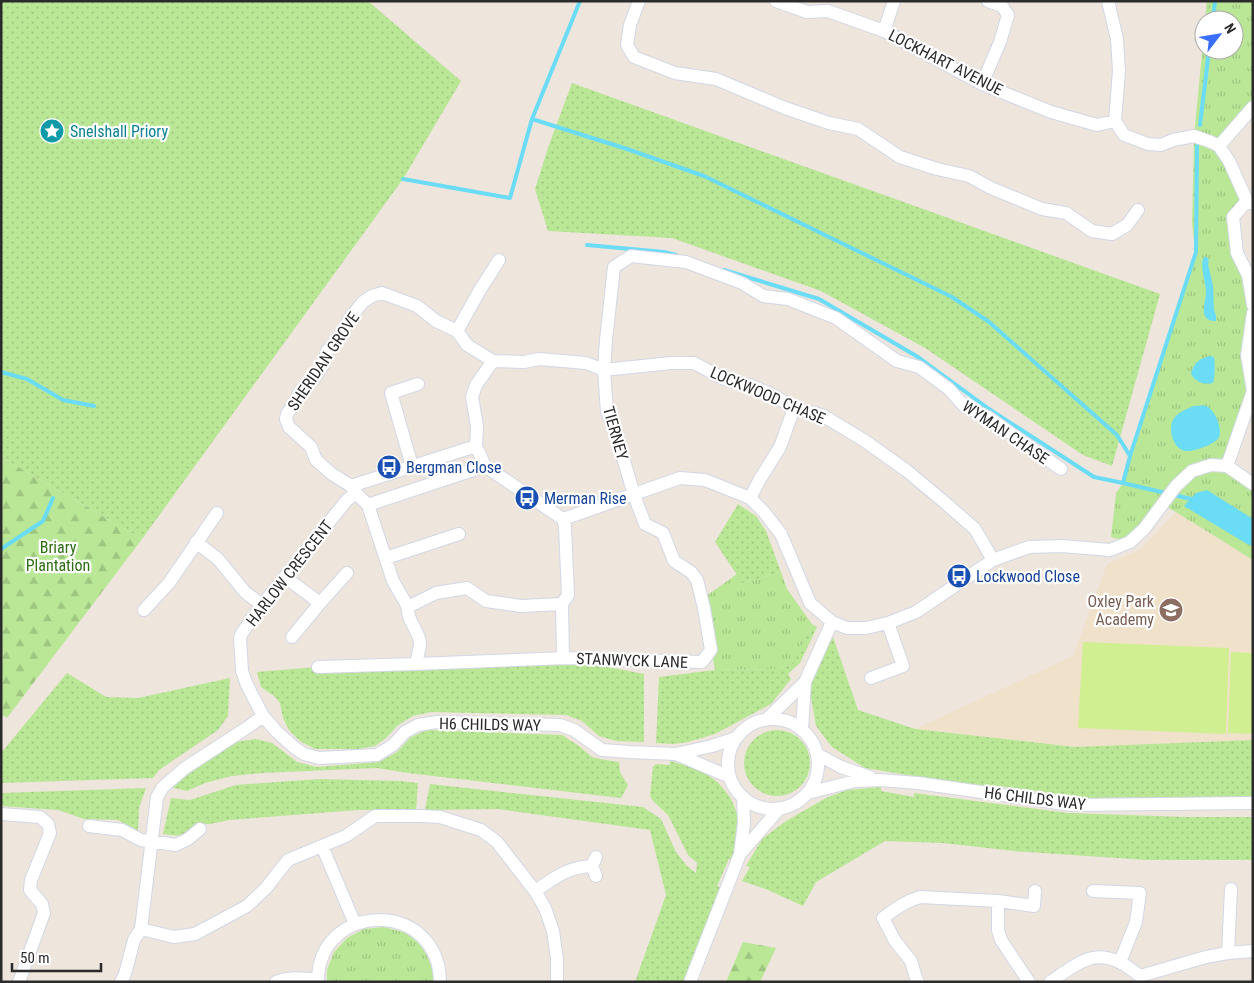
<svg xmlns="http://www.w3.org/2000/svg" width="1254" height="983" viewBox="0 0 1254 983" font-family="'Roboto Condensed',sans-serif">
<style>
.education{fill:#f0e1cb}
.grass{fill:url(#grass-dots)}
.forest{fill:url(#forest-firs)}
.park{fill:url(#park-tufts)}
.pitch{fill:#cfef91}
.water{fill:#6adcf6}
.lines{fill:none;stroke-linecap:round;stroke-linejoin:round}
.stream{stroke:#6adcf6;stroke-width:4}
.minor-casing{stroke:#d2d7e5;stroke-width:14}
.minor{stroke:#fff;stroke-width:12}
.labels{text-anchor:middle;stroke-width:4.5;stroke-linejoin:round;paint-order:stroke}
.street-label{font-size:16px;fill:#2b2b2b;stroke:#fff}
.culture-label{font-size:16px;fill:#0d838f;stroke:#fff;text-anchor:start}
.transit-label{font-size:16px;fill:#164399;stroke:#fff;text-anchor:start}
.park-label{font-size:16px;fill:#2f6d16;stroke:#fff}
.education-label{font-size:16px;fill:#785e54;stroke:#fff;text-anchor:end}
</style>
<defs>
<pattern id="grass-dots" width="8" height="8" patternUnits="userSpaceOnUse" patternTransform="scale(1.25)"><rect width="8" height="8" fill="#b9e796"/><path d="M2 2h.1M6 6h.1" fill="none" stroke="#9fc681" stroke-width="1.8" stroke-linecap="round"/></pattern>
<pattern id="forest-firs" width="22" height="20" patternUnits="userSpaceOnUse" patternTransform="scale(1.25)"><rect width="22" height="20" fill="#b9e796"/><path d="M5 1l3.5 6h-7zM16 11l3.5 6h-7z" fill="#9fc681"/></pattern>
<pattern id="park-tufts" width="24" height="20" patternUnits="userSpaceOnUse" patternTransform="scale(1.25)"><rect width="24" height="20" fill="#b9e796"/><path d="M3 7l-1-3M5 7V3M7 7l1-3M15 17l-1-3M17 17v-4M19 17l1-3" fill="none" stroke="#9fc681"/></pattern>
</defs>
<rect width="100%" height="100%" fill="#eee5dd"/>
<!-- education -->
<path class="education" d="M1176 512 1253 560V740L1075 747 915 729 1073 656 1107 564 1141 549Z"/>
<!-- grass -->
<path class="grass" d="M1 1H368L461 81 403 179 142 539 1 457Z
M572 83 1160 294 1112 466 1083 455 925 348 821 291 672 238 548 231 535 189 549 145Z
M738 504 756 516 766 531 781 572 743 584 715 542Z
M812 624 817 627 800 663 788 674 791 679 771 704 715 734 688 742 674 744 656 743 659 677 715 670 775 669 791 664Z
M833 637 858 710 915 729 1075 747 1253 740V797L1086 798 997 786 961 784 865 768 832 747 816 726 810 691 816 669Z
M563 658 644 674V742L616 741 599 736 582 721 566 715 431 712 413 716 398 725 386 738 375 746 358 749H315L300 741 289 730 283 718 280 703 274 696 261 687 257 672 318 667Z
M67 673 106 697 138 698 230 678 228 716 218 730 159 770 153 778 1 783V753Z
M427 730 562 735 579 746 592 757 605 760 619 762 620 772 628 785 621 798 408 773 377 768 262 773 232 776 205 783 187 791 170 787 235 742 256 739 272 743 297 762 317 767 379 762 397 752 411 737Z
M744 763a33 33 0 1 1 66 0a33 33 0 1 1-66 0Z
M670 761C695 767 717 775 731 799 734 806 738 813 738 821 739 831 734 849 733 860L729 859 717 886 722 888 684 982H635L666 895 650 830 498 809 425 810 430 784 643 807 661 819 676 852 687 866 696 873 697 863 688 855 668 815 653 801 650 796 653 766H655V764L670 765Z
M319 779 400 781 418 783 416 810H358L229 820 210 824H199C186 836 182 837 163 834L171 798 190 800 236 785Z
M881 787V791L914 797V793L1068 813 1187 817H1253V860H1147L1014 851 943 843 885 841 816 882 803 906 768 890 742 881 750 867 746 866 762 839 786 821 826 798 847 790Z
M146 788 139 808 138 831 118 820 84 819 58 810 1 806V793Z"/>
<!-- forest -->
<path class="forest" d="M1 457 142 539 7 718 1 714Z
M743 942 776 948 760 982H726Z"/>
<!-- park -->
<path class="park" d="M1207 1H1253V107L1219 146 1247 201 1233 217 1248 275 1253 391 1227 466 1253 484V560L1176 512 1163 505 1130 542 1111 537 1116 493 1123 483 1195 252 1192 223 1194 136 1204 33V50H1234V20H1205Z
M781 572 787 589 812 624 792 664 775 669 715 670 702 599 737 574 743 584Z
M384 927C390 929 397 930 403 932 421 941 434 961 433 982H327V970L334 952 347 938 364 929Z"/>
<!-- pitch -->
<path class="pitch" d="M1083 642 1229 648 1226 734 1078 728Z
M1231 652 1253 653V734L1228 733Z"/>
<!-- water -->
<path class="water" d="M1204 257H1207L1209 261 1208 264 1213 286 1214 309 1216 316V321C1211 321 1207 320 1205 316 1202 309 1206 300 1206 292 1206 281 1199 266 1204 257Z
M1210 356 1214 357C1215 363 1215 377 1213 383 1203 385 1196 382 1191 374 1194 362 1199 359 1210 356Z
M1194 406C1198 406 1203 405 1206 406 1215 409 1224 431 1218 439 1212 445 1190 454 1182 450 1172 446 1167 426 1175 417 1180 411 1187 409 1194 406Z
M1207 490 1253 519V546L1247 544 1184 506 1196 493Z"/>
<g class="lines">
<!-- stream -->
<path class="stream" d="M1213 20 1215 1
M532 119 627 149 704 176 952 297 989 322 1117 435 1130 456
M1200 125 1209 50
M403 179 510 198 532 119 580 1
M587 245 664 252 676 255
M724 270 819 299 918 357 989 409 1094 477 1123 483 1191 499
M1 372 27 379 63 400 94 406
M1123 483 1130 456 1196 252 1197 146
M1 549 43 521 53 498"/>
<defs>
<path id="minor" d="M639 1 630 25 627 45 634 57 675 73 716 79 785 108 829 123 858 129 900 157 937 169 969 176 991 188 1042 209 1066 213 1092 231 1112 234 1127 225 1138 210
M776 1 807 12 828 11 884 31 982 84 1051 112 1097 125 1115 121
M1108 1 1117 39 1119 71 1115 121 1124 135 1148 144 1161 145 1173 140 1194 136 1211 142 1219 146 1229 161 1247 201 1253 204
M884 31 894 1
M982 84 1000 42 1008 15 1002 6 988 1
M1219 146 1253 107
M1247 201 1233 217 1237 253 1248 275 1253 305
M457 331 480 290 499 260
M493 361 467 345 457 331 436 321 417 306 382 293 372 296 363 302 350 318 338 339 327 351 323 365 315 377 300 391 295 402 287 414 286 419 289 427 311 447 316 460 332 474 351 486 356 493 368 505 393 581 408 607 436 593 467 588 486 601 521 606 562 604 568 595 565 527 563 519
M493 361 524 362 539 359 586 363 604 370 671 363H694L726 380 750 385 773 395 794 408 822 415 865 441 907 471 943 501 975 529 993 560
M412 466 391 393 418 384
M485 466 476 446 477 426 472 397 476 385 493 361
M1227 466 1253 391 1247 355 1253 313
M351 486 476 446
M356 493 347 500 262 605 242 633 240 638 242 671 247 685 263 716 277 732 295 748 304 754 319 758 377 755 393 745 405 732 418 725 437 722 560 725 574 730 602 750 630 752 676 754 712 746 736 738
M750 498 760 479 780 447 794 408
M368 505 485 466 563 519 680 478 705 480 750 498 764 512 781 534 810 603 832 622 847 628H866L888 623 916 612 993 560 1029 547 1062 546 1110 550 1130 542 1144 529 1176 486 1192 471 1211 465 1227 466 1253 484
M196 542 218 559 245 592 262 605
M386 558 459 534
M285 577 320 603 347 573
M562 604 563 658
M408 607C406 620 419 630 420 643 420 649 417 657 416 664L567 658 702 662 711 650 704 608 697 580 691 572 674 561 663 533 645 524 634 495 615 430 607 412 604 370 606 340 614 267 631 256 686 262 742 283 763 296 788 299 836 318 897 361 919 367 949 389 965 407 988 417 1061 469
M144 610 169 583 217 513
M292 637 320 603
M318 667 416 664
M871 678 903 666 888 623
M728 764a45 45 0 1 1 90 0a45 45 0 1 1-90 0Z
M766 720 805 682
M802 730 805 682 832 622
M676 754 730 777
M817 754 841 767 870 777
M808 793 855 781 879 780 918 783 1072 805 1253 803
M1 814 40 817 48 824 50 833 31 880 30 890 42 904 44 913 19 982
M89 826 122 830 141 840 176 845 188 839 200 829
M322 846 355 924
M740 854 779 809
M596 857 592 866 596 876
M535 891C555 878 567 867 592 866
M1093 891 1140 893 1136 922 1120 962
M998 901 1034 906 1035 891
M141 929 174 937 195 934 247 906 266 888 288 860 346 836 375 816H422L440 817 481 830 497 842 535 891 545 908 553 931 557 959V982
M1228 953 1231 889
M121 982 125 974 134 940 141 929 157 797 163 787 185 768 248 727 263 716
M276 982C287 976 305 979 318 979
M318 982C317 901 439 898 440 982
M690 982 740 854 744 823 743 797
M918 982 916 978 911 961 895 941 883 918C895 909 906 901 920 897L998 901V930L1001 940 1029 982
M1050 982C1073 967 1092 947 1121 963 1128 966 1134 972 1140 976L1206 957 1228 953 1253 951"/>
</defs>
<!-- minor casing -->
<use href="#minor" class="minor-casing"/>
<!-- minor -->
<use href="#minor" class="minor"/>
</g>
<!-- icons -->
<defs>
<symbol id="sight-disc" viewBox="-11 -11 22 22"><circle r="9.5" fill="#0f9aa8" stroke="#fff"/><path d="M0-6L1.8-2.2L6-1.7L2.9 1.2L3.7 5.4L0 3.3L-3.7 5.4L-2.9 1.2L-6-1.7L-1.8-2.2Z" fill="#fff"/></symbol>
<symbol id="bus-disc" viewBox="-11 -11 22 22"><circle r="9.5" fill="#1a4fb4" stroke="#fff"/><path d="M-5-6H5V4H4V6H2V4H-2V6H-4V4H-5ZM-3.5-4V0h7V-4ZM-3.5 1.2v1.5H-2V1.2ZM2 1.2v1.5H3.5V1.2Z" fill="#fff"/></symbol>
<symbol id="school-disc" viewBox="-11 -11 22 22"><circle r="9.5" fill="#8d6e63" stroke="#fff"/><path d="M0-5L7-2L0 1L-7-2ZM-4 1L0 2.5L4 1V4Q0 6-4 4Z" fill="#fff"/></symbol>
</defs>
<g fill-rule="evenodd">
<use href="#sight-disc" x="38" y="117" width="28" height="28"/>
<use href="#bus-disc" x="375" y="453" width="28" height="28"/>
<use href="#bus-disc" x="513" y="484" width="28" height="28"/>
<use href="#bus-disc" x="945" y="562" width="28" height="28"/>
<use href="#school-disc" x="1157" y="596" width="28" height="28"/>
</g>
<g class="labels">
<!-- street labels -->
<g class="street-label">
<text transform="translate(946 62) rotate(27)" y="6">LOCKHART AVENUE</text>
<text transform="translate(323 361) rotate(-56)" y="6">SHERIDAN GROVE</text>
<text transform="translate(768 395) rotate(23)" y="6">LOCKWOOD CHASE</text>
<text transform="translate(1006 432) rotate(34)" y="6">WYMAN CHASE</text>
<text transform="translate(616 433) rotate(74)" y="6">TIERNEY</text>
<text transform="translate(289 573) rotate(-52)" y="6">HARLOW CRESCENT</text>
<text transform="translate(632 660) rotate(2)" y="6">STANWYCK LANE</text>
<text transform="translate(490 724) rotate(1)" y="6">H6 CHILDS WAY</text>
<text transform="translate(1035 798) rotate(7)" y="6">H6 CHILDS WAY</text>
</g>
<!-- culture labels -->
<g class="culture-label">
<text x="70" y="137">Snelshall Priory</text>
</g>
<!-- transit labels -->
<g class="transit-label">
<text x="406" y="473">Bergman Close</text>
<text x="544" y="504">Merman Rise</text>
<text x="976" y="582">Lockwood Close</text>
</g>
<!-- park labels -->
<g class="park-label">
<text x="58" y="553">Briary<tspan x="58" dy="18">Plantation</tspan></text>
</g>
<!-- education labels -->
<g class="education-label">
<text x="1154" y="607">Oxley Park<tspan x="1154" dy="18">Academy</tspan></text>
</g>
</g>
<!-- border -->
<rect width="1254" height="983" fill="none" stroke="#2b2b2b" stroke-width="5"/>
<!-- north arrow -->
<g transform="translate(1219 35) rotate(59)"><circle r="24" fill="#ffffff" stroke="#aaaaaa"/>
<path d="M0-4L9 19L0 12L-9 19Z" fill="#396eff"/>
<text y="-8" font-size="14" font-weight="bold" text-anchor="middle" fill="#2b2b2b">N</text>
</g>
<!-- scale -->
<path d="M12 963v8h89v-8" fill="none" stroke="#2b2b2b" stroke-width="2.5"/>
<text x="20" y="963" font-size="15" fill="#2b2b2b" stroke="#ffffff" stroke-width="4" paint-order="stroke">50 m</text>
</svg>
